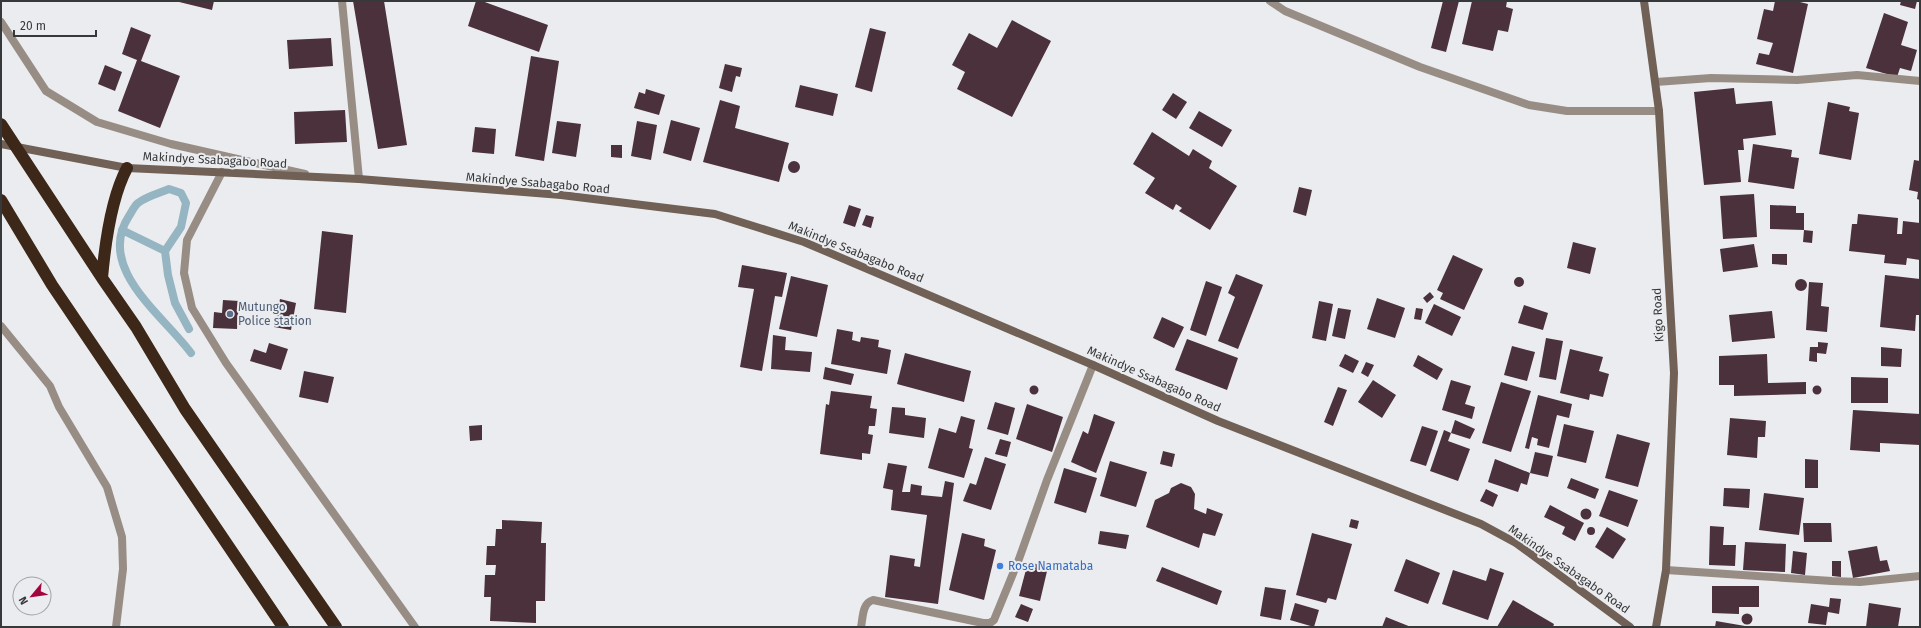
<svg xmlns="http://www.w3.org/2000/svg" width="1921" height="628" viewBox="0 0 1921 628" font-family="'Fira Sans',sans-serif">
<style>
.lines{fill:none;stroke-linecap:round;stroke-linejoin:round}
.stream{stroke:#94b5c1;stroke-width:8}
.building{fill:#4b313b}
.street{stroke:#988d85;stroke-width:8}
.secondary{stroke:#706055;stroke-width:8}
.highway{stroke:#3c2718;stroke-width:12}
.service-dot{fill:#5c6f8a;stroke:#ebecef;stroke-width:1.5}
.shop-dot{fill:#3f7fe0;stroke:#ebecef;stroke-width:1.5}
.labels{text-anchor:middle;stroke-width:4;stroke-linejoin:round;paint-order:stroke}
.street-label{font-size:12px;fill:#373839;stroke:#ebecef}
.service-label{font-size:12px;fill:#4e5e75;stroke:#ebecef;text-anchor:start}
.shop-label{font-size:12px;fill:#366cbe;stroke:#ebecef;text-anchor:start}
</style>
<rect width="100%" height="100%" fill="#ebecef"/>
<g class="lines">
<!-- stream -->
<path class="stream" d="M122 230 165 251
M189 329 175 303 168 275 165 251 181 227 186 203 181 193 169 189C159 193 145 197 138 203 134 206 132 212 129 216 95 268 164 316 191 353"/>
</g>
<!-- building -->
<path class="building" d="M175 1H214L212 10Z
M353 1H384L407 145 378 149Z
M476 1H482L548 25 539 52 468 26Z
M1443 1H1459L1446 52 1431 48Z
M1472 1H1507L1506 7 1513 9 1508 32 1498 30 1493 51 1462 44Z
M1775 1H1796L1808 4 1793 73 1756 64 1759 53 1769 55 1773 43 1757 39 1764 9 1773 11Z
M1901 1H1917L1915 9 1900 5Z
M1884 13 1908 22 1901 45 1917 50 1911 71 1900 68 1897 77 1866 68Z
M1012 20 1051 41 1012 117 957 89 965 72 952 65 969 33 997 48Z
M131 27 151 35 141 61 180 76 160 128 118 111 137 60 122 54Z
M870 28 886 32 872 92 855 87Z
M331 38 333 66 289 69 287 40Z
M531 56 559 61 544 161 515 156Z
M725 64 742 68 740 77 736 76 732 92 719 88Z
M105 65 122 72 115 91 98 84Z
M800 85 838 94 833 116 795 107Z
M1734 88 1736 104 1772 101 1776 135 1743 139 1744 150H1738L1741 182 1704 185 1694 92Z
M646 89 665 95 659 115 634 108 639 92 645 94Z
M1173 93 1187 102 1176 119 1162 110Z
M720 100 740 106 735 128 789 143 779 182 703 162Z
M1828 102 1850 107 1849 111 1859 113 1851 160 1819 154Z
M345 110 347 142 295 144 294 112Z
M1199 111 1232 130 1222 147 1189 128Z
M671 120 700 128 691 161 663 153Z
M557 121 581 124 576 157 552 153Z
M637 121 657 125 651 160 631 156Z
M475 127 496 129 494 154 472 152Z
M1152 132 1189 156 1193 149 1212 161 1209 168 1237 186 1210 230 1179 211 1182 208 1176 204 1173 210 1145 193 1155 178 1133 164Z
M1753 144 1792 150 1791 157 1799 158 1794 189 1748 182Z
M611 145H622V158L611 157Z
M1914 160 1920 161V200L1917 199 1918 192 1909 190Z
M788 167a6 6 0 1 1 12 0a6 6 0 1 1-12 0Z
M1299 187 1312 190 1306 216 1293 212Z
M1754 194 1757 237 1723 239 1720 196Z
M849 205 861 209 855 227 843 223Z
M1770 205 1796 206V213H1804V230L1770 229Z
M1858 214 1898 218 1897 234H1902L1903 221 1920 223V260L1907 258 1906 265 1884 263 1885 255 1849 251 1852 224H1857Z
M866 215 874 217 871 228 862 225Z
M1804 230 1813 231 1812 243 1803 242Z
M322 231 353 235 346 313 314 309Z
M1573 242 1596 248 1590 274 1567 268Z
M1754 244 1758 267 1723 272 1720 249Z
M1772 254H1787V265L1772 264Z
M1453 255 1483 269 1464 310 1440 299 1443 293 1437 290Z
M742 265 787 273 782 297 775 296 762 371 740 367 754 289 738 287Z
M1236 274 1263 285 1238 349 1218 341 1235 297 1228 293Z
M1885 275 1920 279V315H1916L1915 331 1880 327Z
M791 276 828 285 817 337 779 329Z
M1514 282a5 5 0 1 1 10 0a5 5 0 1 1-10 0Z
M1795 285a6 6 0 1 1 12 0a6 6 0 1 1-12 0Z
M1206 281 1222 287 1206 336 1190 330Z
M1809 282 1823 283 1821 306 1829 307 1827 332 1806 330Z
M1430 292 1434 297 1427 303 1423 298Z
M1377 298 1405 308 1395 338 1367 329Z
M280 299 296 303 291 330 274 327Z
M223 300 239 301 237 329 213 328 214 312 222 313Z
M1319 301 1333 304 1326 341 1312 338Z
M1434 304 1461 317 1452 336 1425 323Z
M1524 305 1548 313 1543 330 1518 323Z
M1338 308 1351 310 1345 339 1332 336Z
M1416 308 1423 309 1421 320 1414 319Z
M1772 311 1775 338 1732 342 1729 315Z
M1162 317 1184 327 1174 348 1153 338Z
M837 329 853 332 852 340 860 342 861 337 879 340 878 347 891 350 887 374 831 364Z
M773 335 786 337 785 350 812 352 810 372 771 369Z
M1546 338 1563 341 1556 380 1539 377Z
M1187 339 1238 358 1227 390 1175 370Z
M1818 342 1828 343 1826 354 1817 353V362L1809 361 1810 347H1818Z
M269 343 288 349 281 370 250 361 254 349 266 353Z
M1512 346 1535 352 1527 381 1504 375Z
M1881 347 1902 349 1901 367 1881 366Z
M1570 349 1603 357 1599 371 1609 374 1603 397 1590 394 1589 400 1560 393Z
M905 353 971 371 964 402 897 384Z
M1345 354 1359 361 1353 373 1339 366Z
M1767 354 1768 383 1806 382V394L1734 396V385H1719V356Z
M1418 355 1443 369 1437 380 1413 366Z
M1366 362 1374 365 1368 377 1361 373Z
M825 367 854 374 851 385 823 379Z
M304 371 334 377 328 403 299 397Z
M1851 377 1888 378V403H1851Z
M1373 380 1396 395 1382 418 1358 402Z
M1451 380 1471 386 1465 404 1475 407 1472 419 1442 410Z
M1501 382 1531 391 1511 452 1482 443Z
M1029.5 390a4.5 4.5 0 1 1 9 0a4.5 4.5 0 1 1-9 0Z
M1812.5 390a4.5 4.5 0 1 1 9 0a4.5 4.5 0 1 1-9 0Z
M1338 387 1347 390 1333 426 1324 422Z
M831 391 872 396 870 408 877 409 875 426H869L868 434 873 435 870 454 862 453V460L820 454 826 404 829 405Z
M1538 395 1572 404 1569 418 1557 415 1549 448 1537 445 1538 439 1532 437 1529 449 1525 448Z
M995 402 1015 408 1008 435 987 429Z
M1027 404 1063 417 1052 452 1016 439Z
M892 407 905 408V415L926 418 924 438 889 433Z
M1853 410 1920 414V445L1880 443V452L1850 450Z
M1094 414 1115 422 1096 473 1071 462 1083 431 1088 434Z
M961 416 975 420 969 448 973 449 964 478 928 468 939 428 956 433Z
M1730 418 1766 421 1765 437H1758L1757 458 1727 455Z
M1455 420 1475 429 1470 439 1451 433Z
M1564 424 1594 431 1586 463 1557 456Z
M482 425V440L470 441 469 426Z
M1422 426 1438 431 1426 466 1410 461Z
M1444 430 1451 433 1448 441 1470 449 1458 481 1430 471Z
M1617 434 1650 443 1638 487 1605 478Z
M1000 439 1011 442 1007 457 995 454Z
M1163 451 1175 454 1172 467 1160 464Z
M1535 452 1553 456 1548 477 1530 473Z
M985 457 1006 464 991 510 963 501 970 483 976 485Z
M1495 459 1530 473 1527 485 1521 483 1518 492 1488 482Z
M1805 459 1818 460V488H1805Z
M1110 461 1147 472 1136 507 1100 496Z
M888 463 907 466 902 492H910L911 484 922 486 921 495 942 497 945 481 954 483 938 604 885 597 890 555 915 559 914 566 920 567 927 515 891 510 893 490 883 488Z
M1064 468 1097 478 1086 513 1054 503Z
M1571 478 1599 489 1595 499 1567 488Z
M1181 483 1191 487 1195 494 1194 509 1206 514 1207 508 1223 514 1215 536 1203 533 1199 548 1146 527 1155 500 1169 493 1171 488Z
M1724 488 1750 489 1749 508 1723 506Z
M1486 489 1498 495 1493 507 1480 501Z
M1609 490 1638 500 1628 527 1599 516Z
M1764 493 1804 498 1799 535 1759 530Z
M1550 505 1584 523 1575 541 1562 534 1565 527 1544 517Z
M1580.5 514a5.5 5.5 0 1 1 11 0a5.5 5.5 0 1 1-11 0Z
M1351 519 1359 521 1357 529 1349 527Z
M502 520 542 522 541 543H546L545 601H536V623L490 621 491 597H484L485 575H495L496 565H486L487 546H495L496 529H502Z
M1803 523H1831L1832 542H1804Z
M1710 526 1724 527 1723 545H1736L1735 566 1709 565Z
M1587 531a4 4 0 1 1 8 0a4 4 0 1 1-8 0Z
M1607 527 1626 539 1613 559 1595 547Z
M1100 531 1129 535 1126 549 1098 544Z
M962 533 985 539 984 546 996 550 984 600 949 590Z
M1312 533 1352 544 1336 600 1328 598 1326 603 1296 595Z
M1745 542 1786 544 1785 572 1743 570Z
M1877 546 1880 561 1887 560 1890 571 1853 578 1848 551Z
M1793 551 1807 553 1805 575 1791 573Z
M1406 559 1440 573 1428 604 1394 591Z
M1832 561H1841V577L1832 576Z
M1028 562 1048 567 1040 601 1019 596Z
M1162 567 1222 591 1217 605 1156 581Z
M1490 568 1504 573 1488 620 1442 604 1453 570 1486 581Z
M1712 586H1759V607H1739V614L1712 613Z
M1265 587 1286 590 1281 620 1260 616Z
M1830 598 1841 599 1839 614 1828 612 1826 625 1808 623 1811 604 1829 607Z
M1513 600 1554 624 1553 627H1497Z
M1295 603 1319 610 1314 627 1290 620Z
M1869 603 1901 608 1898 627H1866Z
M1021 604 1033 609 1028 622 1015 617Z
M1741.5 619a5.5 5.5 0 1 1 11 0a5.5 5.5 0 1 1-11 0Z
M1386 617 1411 627H1382Z
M1716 621 1745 626V627H1715Z"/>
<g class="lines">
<!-- street -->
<path class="street" d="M342 1 359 179
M1270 1 1285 11 1420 67 1529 105 1567 111H1659
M1 22 46 91 97 122 171 144 305 174
M1656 82 1711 78 1797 80 1857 75 1920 81
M222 172 187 240 184 273 192 308 226 363 415 627
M1 326 50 386 59 407 107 487 122 537 123 569 116 627
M1666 570 1832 581 1860 582 1920 576
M861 627C863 618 862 603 873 600L983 623H990L994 620 1019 559 1047 480 1093 365"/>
<!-- secondary -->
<path class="secondary" d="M1644 1 1659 111 1674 373 1666 570 1656 627
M1 144 127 168 359 179 561 195 715 214 804 242 1093 365 1218 421 1481 524 1516 543 1630 627"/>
<!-- highway -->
<path class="highway" d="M1 124 102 278 136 327 185 409 336 627
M1 200 52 285 283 627
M102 278C105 244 111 198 127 168"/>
</g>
<!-- markers -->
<circle class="service-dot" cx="230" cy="314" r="4"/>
<circle class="shop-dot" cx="1000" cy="566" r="4"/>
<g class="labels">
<!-- street labels -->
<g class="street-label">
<text transform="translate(215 160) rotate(3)" y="4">Makindye Ssabagabo Road</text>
<text transform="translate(538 183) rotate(5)" y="4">Makindye Ssabagabo Road</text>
<text transform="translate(856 252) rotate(22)" y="4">Makindye Ssabagabo Road</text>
<text transform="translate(1658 315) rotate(-93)" y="4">Kigo Road</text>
<text transform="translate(1154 379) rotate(24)" y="4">Makindye Ssabagabo Road</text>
<text transform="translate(1569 569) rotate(35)" y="4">Makindye Ssabagabo Road</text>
</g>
<!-- service labels -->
<g class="service-label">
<text x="238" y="311">Mutungo<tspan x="238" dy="14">Police station</tspan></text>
</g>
<!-- shop labels -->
<g class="shop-label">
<text x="1008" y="570">Rose Namataba</text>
</g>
</g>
<!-- border -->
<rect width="1921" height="628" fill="none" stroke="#373839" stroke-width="4"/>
<!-- north arrow -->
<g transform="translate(32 596) rotate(241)"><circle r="19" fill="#ebecef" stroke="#a3a4a6"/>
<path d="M0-3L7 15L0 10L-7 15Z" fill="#a2053e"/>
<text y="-6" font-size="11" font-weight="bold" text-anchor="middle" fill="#373839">N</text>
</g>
<!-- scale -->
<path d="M14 30v6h82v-6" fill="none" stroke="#373839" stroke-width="2"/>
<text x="20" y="30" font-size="12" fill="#373839" stroke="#ebecef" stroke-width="3" paint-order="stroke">20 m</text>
</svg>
